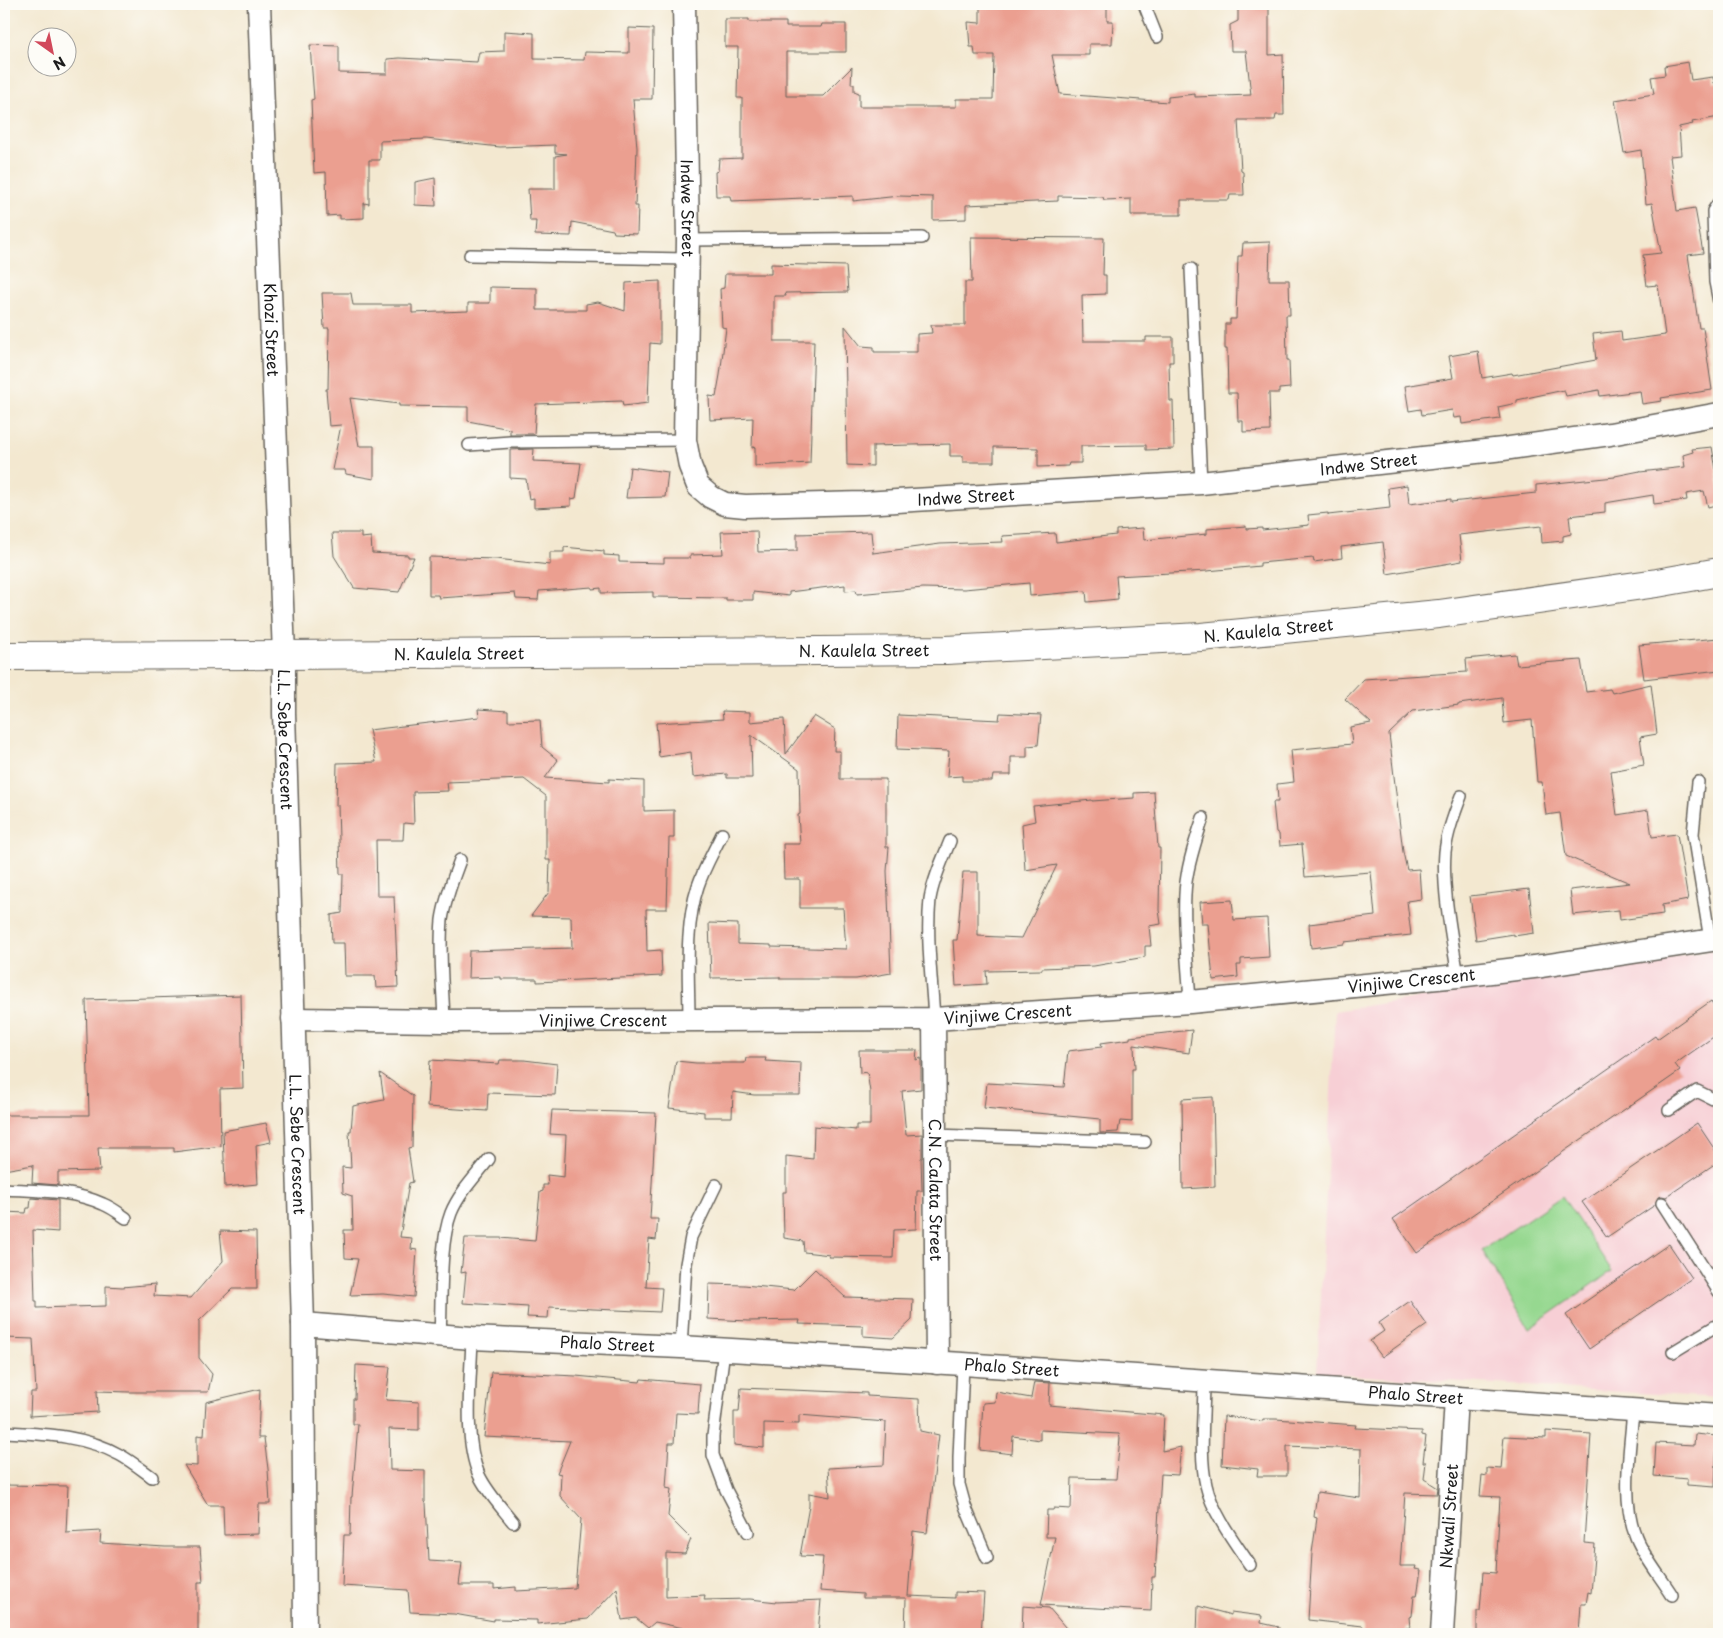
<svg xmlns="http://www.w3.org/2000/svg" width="1723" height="1638" viewBox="0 0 1723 1638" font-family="'Playpen Sans',sans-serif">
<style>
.built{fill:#f7cfd5}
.green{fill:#96d890;stroke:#597a56}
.building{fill:#eb9f90}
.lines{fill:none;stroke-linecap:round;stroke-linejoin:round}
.service-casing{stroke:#67635b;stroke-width:14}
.minor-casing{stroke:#67635b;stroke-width:25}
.tertiary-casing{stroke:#67635b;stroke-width:30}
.service{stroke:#fff;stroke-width:11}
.minor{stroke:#fff;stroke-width:22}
.tertiary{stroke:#fff;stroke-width:28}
.labels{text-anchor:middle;stroke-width:4.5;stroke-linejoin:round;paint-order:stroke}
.street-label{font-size:16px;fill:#1c1c1c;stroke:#fdfcf7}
</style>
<rect width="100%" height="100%" fill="#fdfcf7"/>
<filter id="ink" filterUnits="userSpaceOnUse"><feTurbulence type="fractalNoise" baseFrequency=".02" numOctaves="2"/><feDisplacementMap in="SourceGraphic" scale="10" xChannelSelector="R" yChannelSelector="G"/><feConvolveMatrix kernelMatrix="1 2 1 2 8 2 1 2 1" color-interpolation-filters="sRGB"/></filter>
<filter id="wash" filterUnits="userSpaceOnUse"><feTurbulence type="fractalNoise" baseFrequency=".0096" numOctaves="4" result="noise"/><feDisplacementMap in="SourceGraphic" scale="20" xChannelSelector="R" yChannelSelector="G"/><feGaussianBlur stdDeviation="1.12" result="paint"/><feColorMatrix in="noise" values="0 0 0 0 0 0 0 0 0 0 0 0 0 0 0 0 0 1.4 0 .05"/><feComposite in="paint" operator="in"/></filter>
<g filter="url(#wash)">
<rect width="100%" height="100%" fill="#f3e8d0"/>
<!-- built -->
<path class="built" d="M1719 949V1398L1317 1373 1335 1011Z"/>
<!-- green -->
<path class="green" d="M1562 1196 1612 1271 1529 1329 1482 1250Z"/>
<g id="blocks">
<!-- building -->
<path class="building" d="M980 4H1107V21H1113L1112 44H1089V55H1052L1060 94 1168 102V97L1195 94V97L1251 95 1246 51H1231L1230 25 1238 21V6L1269 4V55L1283 54 1284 115H1276L1275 120H1238L1241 171 1243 172 1244 195H1230L1229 200H1181V215H1131V199L1104 200 1103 197 1058 196V201L966 205V219L933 220V197L899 196 853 201V196L731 201 730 196H716L715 172 718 171 719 159 742 158V98H737L738 47H725V19H749V22H786V27H821L822 24H846V52H786V96H823L852 67 851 84H854V91L859 93V107H956V99H993L994 55H975L974 47H970L968 22 980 23Z
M629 28 653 29 652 99H633L637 148 635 206H638L637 234 614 233 613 230 572 222 571 236 535 235 536 221H530L528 189H555V156L567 154 555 153V145L500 147 426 139 380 141V160H369V204L364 203V218L340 219V215L327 216 326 172 314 173 311 100 314 99 310 45 339 46V73L387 74V59L400 58 477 62 479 52 504 51V31L534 33V59L584 60 585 52 629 53Z
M1688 62 1691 80 1713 77 1714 83 1719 82V117L1692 122 1693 124 1679 127 1681 155 1670 156 1677 211 1695 208 1703 253 1688 255 1699 328H1703L1712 390 1661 398 1662 401 1642 404 1640 391 1600 396 1599 390 1566 396 1564 390 1517 400V403L1498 407 1500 419 1462 424 1461 417 1454 418 1452 410 1422 415 1421 409 1409 411 1405 386 1453 378 1449 356 1478 351 1482 378 1512 373 1513 375 1596 360 1593 334 1621 331 1622 341 1665 335 1658 285 1647 286 1643 255 1661 253 1652 203 1646 204 1641 150 1624 153 1615 100 1654 94 1651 77 1665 75 1664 66Z
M435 178 436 206 415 205V182Z
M971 237 1104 238 1103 275H1106V294L1082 295 1083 341H1146V337H1173V362H1169L1170 401H1173L1174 449 1146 450V445L1081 446V463H1069L1068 466 1038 467V448L994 447V462H963V456H950V444L873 446V466L847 465 845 326 861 346 874 347V352H917V334L932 333 931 325H965V282H972Z
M1270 242 1269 280H1289L1290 315H1286L1287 360H1289L1290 388 1279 389V393H1269L1270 431 1243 432V421H1238L1237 393H1228L1227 349H1225V324H1230V319H1236L1238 256H1242L1243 243Z
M771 264 846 266 848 292 785 293 786 296H774V341H814L810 463 755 466V447L752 448 753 418 710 420 709 396 716 397 720 375 726 328 722 327 720 289 724 288 725 274H771Z
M660 281V344L650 343 648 403 623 406 622 401 536 404 534 434H510V429L468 421V407L399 406V404L350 398 359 446H374V479L346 474 345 470H332L341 425 329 426 326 389H328L329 328H324L322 293H351L353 305H412V313L468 311V303H490V287L537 288V310H586V304L598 302 625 311 626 283Z
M1712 447 1719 487V504L1708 507 1704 491 1686 494 1687 500 1654 504 1653 495 1605 503V512L1569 516 1571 534 1563 536V541L1542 543 1541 526 1459 535 1462 561 1387 574 1383 542 1341 547 1342 558 1314 562 1313 558 1260 563V566L1207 571 1116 576 1118 599 1087 602 1086 591 1030 596 1029 583 964 589 923 588 857 594 856 590 845 591V585L789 592V596L753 592V600H726V598L653 597V592L601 593V588L592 589V587L539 591 538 600 516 599 515 593 439 598 438 595H429V557L496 559 550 565V552H564V547L604 551V555L619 556V562L664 563V558H690V555L723 554 721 532 757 531 758 552 797 551V534L871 532 873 553 940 544 1003 542 1002 536 1055 533 1056 542 1116 535V530L1143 528 1144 540 1207 534V529L1246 526V529L1262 528V530L1309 525 1308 515 1328 513V515L1390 508 1388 488 1407 485 1409 504 1451 499V502L1536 493V485L1615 477V476L1640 471V472L1685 467 1683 455 1693 452 1692 449Z
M534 449 533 461 581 463 576 498 571 499V506L534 508V498L529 499 526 479 510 478V450Z
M630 467 668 472 665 497 626 498Z
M332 533H361V538L371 537 372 553 408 555V557H414L399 592 354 588 334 556Z
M1719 638V670L1644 679 1639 645Z
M1515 654 1517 665 1581 660 1586 692 1610 689 1612 693 1651 684 1657 734 1640 737 1644 765 1611 771 1617 815 1648 810 1652 837 1677 834 1688 900 1662 905 1663 914 1620 920 1619 910 1573 915 1570 890 1630 883 1566 856 1560 813 1546 815 1542 782H1537L1532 720 1504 723 1502 698 1459 704V705L1413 711 1389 734 1403 852 1407 870 1419 869 1421 899 1407 901 1411 935 1344 942V944L1311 948 1309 924 1375 916 1371 872 1305 877 1302 844 1280 846 1279 834 1276 832 1273 802H1278L1277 784 1294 782 1291 750 1352 744 1350 727 1371 723 1345 699 1364 679 1467 672 1466 659Z
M478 709 508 711V721L540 720 542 747 558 760 545 778 609 782V779L644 781V811L674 810V838H669L667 909H646L647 951 661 950 662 976 537 982V979H501V977L468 978 469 951 572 948 571 917 531 916 549 892 550 860H546V796L524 779 447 782 448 791 413 792 414 824 404 823 403 840H376L377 896H394L398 987 376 988 375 976H345L344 943H332L331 915 342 913 343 874H340L338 805H336L337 763 376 762 369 730 479 717Z
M722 711 750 712V722L784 719 786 754 814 716 835 729 834 751H840V779H886V847H889L887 871 891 973 856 979H780V977L711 978 709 923 738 924V944L771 945V947L846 949 843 908H800V879H784L783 844H800L798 815 800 814 799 769 751 735 752 778H727V774L693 777 691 752 659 757 656 723 723 719Z
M1000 713 1041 715 1038 745 1027 746V757H1011V775H993L992 781H962V776L947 777 949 751 897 749 898 715 999 720Z
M1154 792 1158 848H1160L1159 910 1161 924 1149 926 1151 946H1145V957L1094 966 1042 968V970L986 971 987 984 956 986 953 940H957L963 872H978V936L1022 938 1057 865 1025 870 1022 824 1035 821 1033 806 1092 800V801L1134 798V793Z
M1529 889 1534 933 1514 936V934L1476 940 1470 896Z
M1232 900 1234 920 1267 918 1269 957 1241 959V965H1237L1238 977 1213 980 1208 924H1202L1200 902Z
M241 995 243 1088 220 1089 221 1146 174 1152V1148H98L100 1171 58 1172V1185L32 1183 33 1165 4 1170V1115H89L86 1000Z
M1711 1001 1719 1013V1033L1675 1064 1680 1071 1417 1253 1393 1219 1655 1036 1657 1039Z
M1192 1030 1189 1053 1134 1045 1135 1069H1132V1122L1120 1121 1118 1132 1100 1133V1119L984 1108 987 1083 1064 1087 1068 1051 1102 1047 1101 1043 1130 1039V1037Z
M859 1050H917L916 1060 921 1058V1089L902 1091 906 1135 922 1134V1158H921L922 1191H917L916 1229 894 1230 893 1258 828 1257 830 1255 804 1252 803 1241 784 1238 783 1192H786V1156L813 1159 814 1126 856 1130V1125H870V1092L867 1072 860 1073Z
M746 1058H766L765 1061 801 1063 800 1095H754L733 1092 732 1117H704V1112L669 1108 676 1061 696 1063H745Z
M430 1060 499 1064 500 1060H524L557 1064 555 1095 488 1093 487 1111 427 1107Z
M380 1073 413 1096 412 1147 408 1148 413 1182 409 1183 400 1237 412 1238 411 1249 417 1250 414 1297 383 1294 350 1295 358 1259 345 1258 344 1230H353L352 1196 343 1193 342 1167 351 1168 349 1131H351L353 1106 384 1100Z
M1213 1097 1215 1187 1183 1189 1182 1099Z
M552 1110 656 1113 650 1219H658L656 1240 649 1239 646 1287 662 1288 660 1312 549 1307 548 1318 527 1317 528 1307 463 1303 466 1272 461 1273 465 1238H500L535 1241 540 1192 543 1191V1185H548L547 1175 564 1177 566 1135 550 1134Z
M266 1123 271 1142 256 1145 258 1184 225 1187 223 1131Z
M1697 1123 1719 1156V1161L1666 1197 1662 1196 1658 1197 1655 1205 1607 1237 1582 1202Z
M31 1198 58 1200V1232L33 1230 35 1301H37V1308L106 1306V1286L122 1287 155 1284 154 1296 191 1298 223 1261 220 1231 256 1232 257 1289H232L199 1321V1358L212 1374 208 1392H130L97 1391 98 1412 30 1416 31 1392H36L33 1339 4 1338V1212L26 1213 27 1208H30Z
M1669 1244 1692 1278 1589 1349 1566 1315Z
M815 1269 845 1297 913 1299 912 1320 893 1338 863 1336V1326L799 1324 800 1320 748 1321 708 1319 709 1284 744 1285 794 1290Z
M1410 1301 1427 1325 1382 1357 1370 1341 1384 1331 1379 1323Z
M356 1365 390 1367 386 1400 419 1402V1430L389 1429 390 1470 425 1471V1502L426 1503 429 1561 462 1563 459 1585H494V1589L516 1587V1591L575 1588 581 1519 560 1496 561 1474 557 1473 570 1441 484 1437 491 1372 576 1376 640 1382 641 1379 700 1384 698 1414 676 1413 674 1443H669L666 1488 671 1489 668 1516 691 1539 685 1554 666 1553V1597L705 1595 704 1600 750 1599 777 1602 821 1600 818 1634 706 1633 655 1622 648 1628 636 1618 622 1620 617 1588 588 1619 537 1624V1620L494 1619V1621L454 1614 410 1612 408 1590 342 1586 344 1535H350L351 1497H352L358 1424H353V1399H355Z
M1034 1382 1050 1383 1049 1405 1164 1415 1162 1451 1181 1447 1178 1475 1161 1474 1155 1577H1152L1151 1611 1041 1605 1055 1537H1046L1047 1510H1053L1054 1508 1071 1509 1072 1478 1116 1479 1120 1438 1119 1434 1040 1430V1440L1013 1436 1012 1454 980 1450 983 1403 995 1402 996 1392 1031 1398Z
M741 1388 867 1393V1396L919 1399 920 1431 939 1435 927 1533 913 1531 908 1596 955 1598V1592L984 1593 981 1634H905L906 1598H863V1594L820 1591 823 1557 800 1556 809 1506V1493L830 1497 828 1468 884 1465 886 1422 799 1415V1424L764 1423V1448L734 1445V1412H739Z
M260 1389 258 1438H264L268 1469 270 1504H259L258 1534 224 1535 223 1505H208L184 1465 197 1466V1435L204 1436 206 1402Z
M1224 1416 1263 1421V1419H1276L1356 1425 1355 1428 1422 1431V1435L1426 1436 1423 1462H1426L1424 1479 1438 1488 1437 1494 1405 1493 1400 1566H1416L1415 1569 1421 1570 1417 1596H1414L1412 1616 1409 1617 1410 1628H1406L1405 1634H1363V1626L1308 1620 1312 1553 1317 1518 1314 1517 1317 1492 1360 1498 1361 1449 1287 1446V1476H1257L1258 1469 1222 1465Z
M1546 1431 1591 1434 1584 1543 1595 1544 1591 1593 1588 1592 1586 1604H1581L1579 1634H1477V1611H1480L1483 1572 1496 1573 1500 1497 1480 1496 1482 1475 1487 1476V1468L1501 1469 1504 1436 1546 1438Z
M1695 1434 1717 1436 1715 1487 1687 1485V1479L1654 1476 1656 1443 1694 1445Z
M4 1485 68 1486 66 1533 101 1531 100 1543 165 1547H200L203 1582H198V1634H4Z
M1023 1606 1049 1608 1071 1634H1022Z
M1198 1606 1231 1615V1612L1262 1616 1261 1623 1279 1627 1278 1634H1197Z"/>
</g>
</g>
<g filter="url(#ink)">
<use href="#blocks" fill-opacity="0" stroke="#67635b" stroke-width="1"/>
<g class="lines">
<defs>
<path id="service" d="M1144 4 1157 37
M1719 202 1713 211 1715 282 1719 302
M688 240 922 238
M470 255 687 259
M1191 269 1201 483
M469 445 510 442 685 440
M1698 782 1693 834 1710 940
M1458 976C1452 938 1442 890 1445 852 1447 833 1454 815 1461 796
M1190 1002C1188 966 1182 917 1186 882 1189 860 1196 839 1203 818
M934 1019C932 980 926 939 930 899 933 879 943 859 950 841
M444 1021C443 988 439 953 442 920 445 899 453 879 460 860
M689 1021C689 977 684 928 698 886 704 868 714 851 722 834
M1669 1110 1697 1091 1719 1102
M935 1135 1145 1142
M4 1189C37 1191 72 1190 103 1204 111 1207 119 1213 126 1218
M1662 1203 1719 1292
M440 1336C442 1301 439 1244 451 1213 459 1193 476 1176 489 1159
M472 1338C471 1380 463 1437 479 1475 487 1492 501 1507 513 1522
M681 1347 686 1264 691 1237 716 1185
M724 1350 713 1436V1455L726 1490 748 1532
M1673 1352 1719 1324
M963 1364 959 1458V1484L965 1506 987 1558
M1204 1382C1204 1413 1199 1455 1206 1485 1212 1512 1235 1543 1250 1565
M1633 1411C1630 1450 1621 1501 1636 1537 1644 1557 1660 1576 1672 1595
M4 1432C44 1434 84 1435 120 1455 131 1461 141 1469 152 1477"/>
<g id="minor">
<path id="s1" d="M259 4 284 655V713L303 1324 305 1634"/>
<path id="s2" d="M684 4 688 240 685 440 690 466 698 486 711 497 725 504 745 506 863 503 1201 483 1503 449 1610 434 1719 414"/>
<path id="s3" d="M293 1019 444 1021 934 1019 1190 1002 1458 976 1542 966 1719 939"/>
<path id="s4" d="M934 1019 937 1363"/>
<path id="s5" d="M303 1324 472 1338 681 1347 963 1364 1719 1416"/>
<path id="s6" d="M1442 1634 1456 1398"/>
</g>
<g id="tertiary">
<path id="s7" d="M4 656 284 655 946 650 1201 637 1439 614 1657 583 1719 572"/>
</g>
</defs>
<!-- service casing -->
<use href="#service" class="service-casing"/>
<!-- minor casing -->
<use href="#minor" class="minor-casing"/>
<!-- tertiary casing -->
<use href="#tertiary" class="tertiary-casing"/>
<!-- service -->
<use href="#service" class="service"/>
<!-- minor -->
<use href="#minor" class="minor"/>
<!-- tertiary -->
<use href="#tertiary" class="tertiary"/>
</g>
</g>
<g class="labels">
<!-- street labels -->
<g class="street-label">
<text dy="6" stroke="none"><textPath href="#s2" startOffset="204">Indwe Street</textPath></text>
<text dy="6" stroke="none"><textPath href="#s1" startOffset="326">Khozi Street</textPath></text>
<text dy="6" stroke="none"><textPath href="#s2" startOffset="1162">Indwe Street</textPath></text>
<text dy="6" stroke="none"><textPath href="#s2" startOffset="758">Indwe Street</textPath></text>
<text dy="6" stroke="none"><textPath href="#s7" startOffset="1265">N. Kaulela Street</textPath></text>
<text dy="6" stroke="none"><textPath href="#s7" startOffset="860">N. Kaulela Street</textPath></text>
<text dy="6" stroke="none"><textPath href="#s7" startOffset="455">N. Kaulela Street</textPath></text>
<text dy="6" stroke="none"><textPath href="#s1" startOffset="736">L.L. Sebe Crescent</textPath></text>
<text dy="6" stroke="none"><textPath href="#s3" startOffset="1120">Vinjiwe Crescent</textPath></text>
<text dy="6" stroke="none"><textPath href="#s3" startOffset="715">Vinjiwe Crescent</textPath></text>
<text dy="6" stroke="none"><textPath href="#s3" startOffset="310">Vinjiwe Crescent</textPath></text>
<text dy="6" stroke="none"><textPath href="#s1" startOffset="1141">L.L. Sebe Crescent</textPath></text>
<text dy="6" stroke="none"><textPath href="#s4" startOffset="171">C.N. Calata Street</textPath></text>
<text dy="6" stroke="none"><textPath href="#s5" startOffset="305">Phalo Street</textPath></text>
<text dy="6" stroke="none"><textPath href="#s5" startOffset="710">Phalo Street</textPath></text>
<text dy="6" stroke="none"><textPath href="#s5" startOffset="1115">Phalo Street</textPath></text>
<text dy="6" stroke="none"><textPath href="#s6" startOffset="118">Nkwali Street</textPath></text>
</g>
</g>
<!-- margin -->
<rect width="1723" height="1638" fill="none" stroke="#fdfcf7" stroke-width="20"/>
<!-- north arrow -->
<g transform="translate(52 52) rotate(147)"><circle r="24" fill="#fdfcf7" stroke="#a3a29f"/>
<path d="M0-4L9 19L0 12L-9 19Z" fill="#d1495b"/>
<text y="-8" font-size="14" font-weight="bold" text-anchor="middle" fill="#1c1c1c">N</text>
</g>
</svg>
